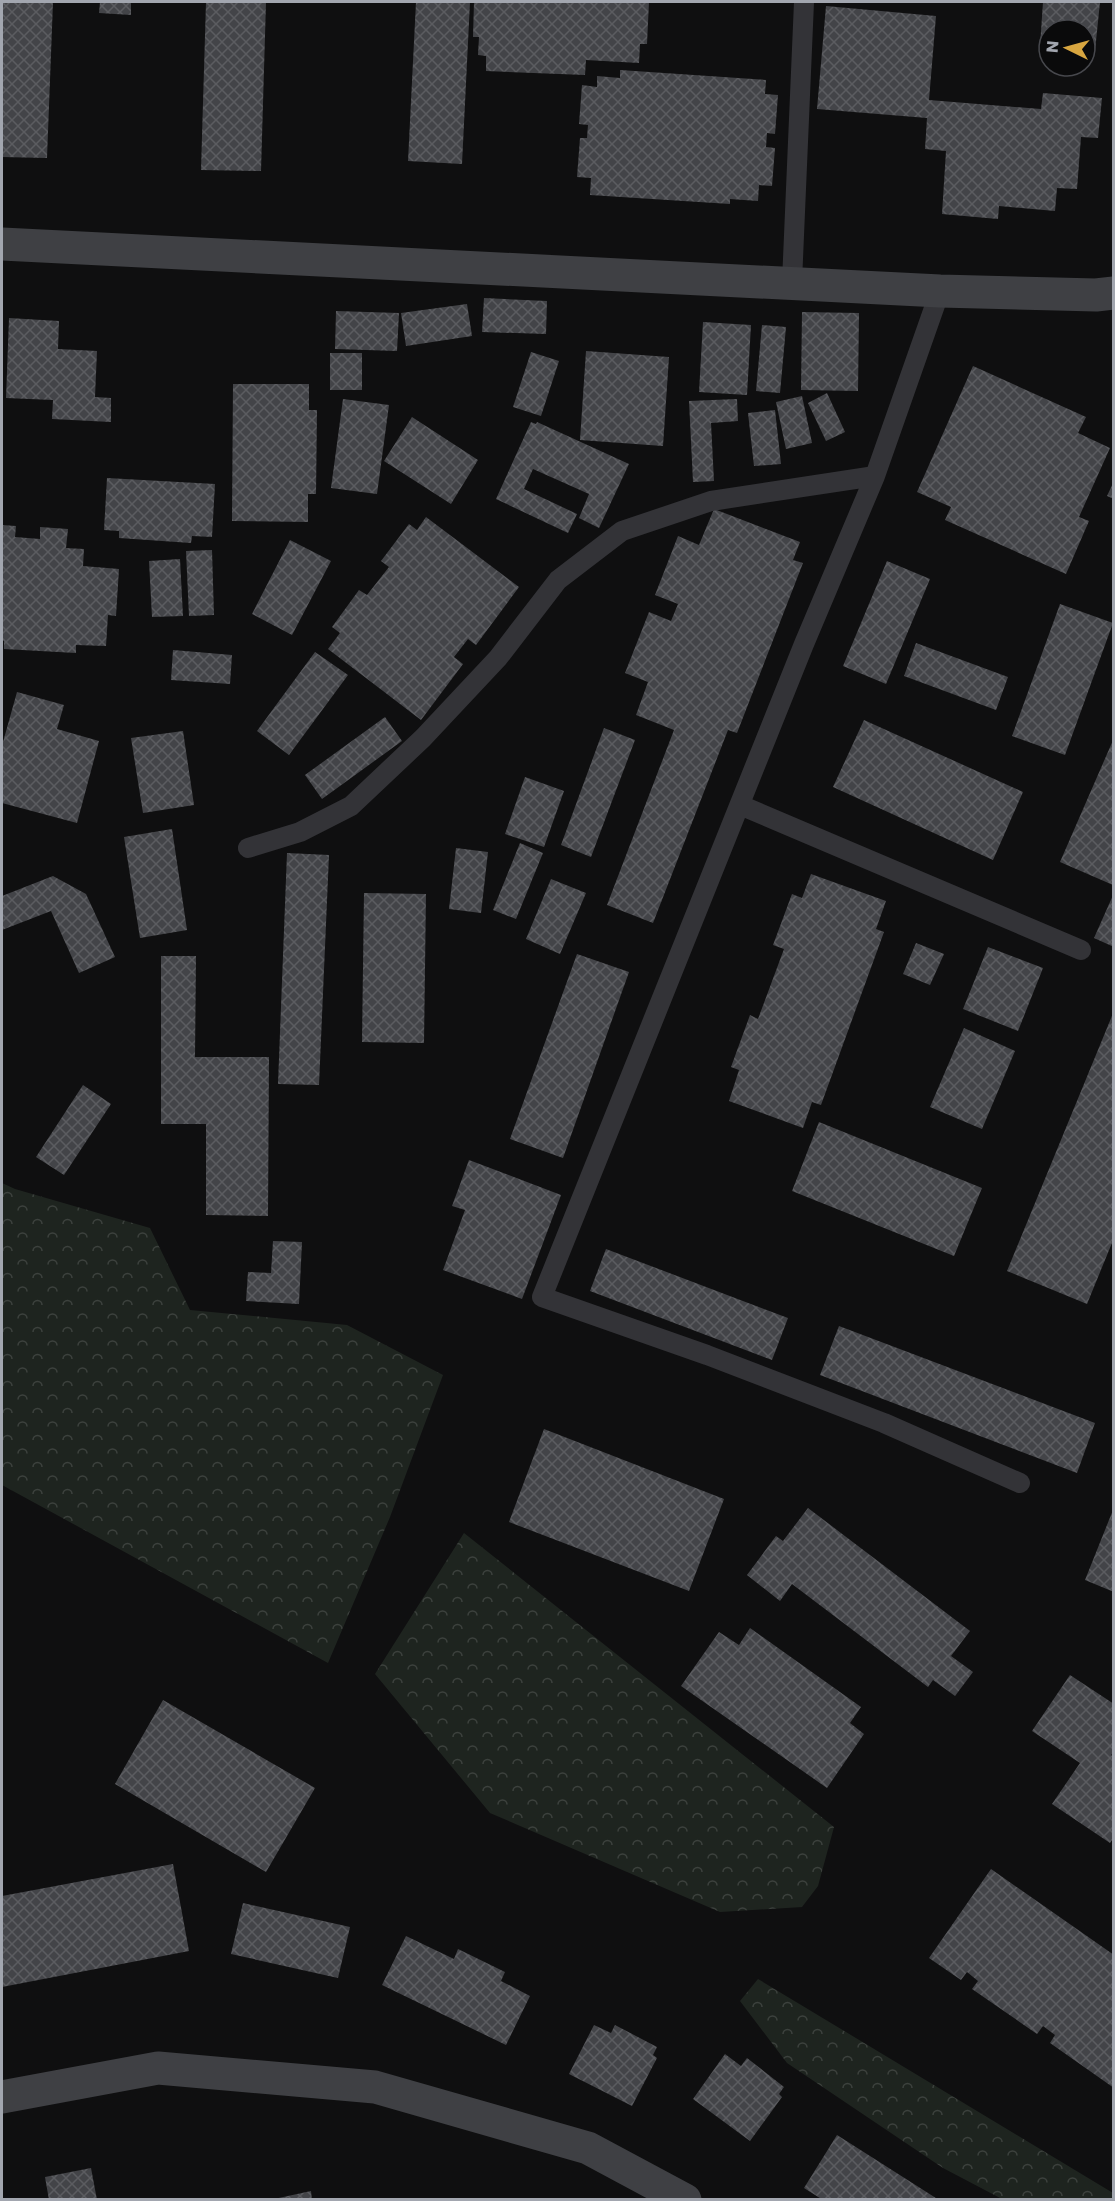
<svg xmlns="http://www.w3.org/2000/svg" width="1115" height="2201" viewBox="0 0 1115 2201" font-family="Poppins,sans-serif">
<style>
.forest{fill:url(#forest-crowns)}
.building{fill:url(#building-cross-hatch)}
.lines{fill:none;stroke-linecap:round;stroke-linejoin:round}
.lane{stroke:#333337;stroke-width:20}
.secondary{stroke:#3f4044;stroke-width:33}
</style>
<defs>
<pattern id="forest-crowns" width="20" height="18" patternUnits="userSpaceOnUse" patternTransform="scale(1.5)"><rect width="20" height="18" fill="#1e241f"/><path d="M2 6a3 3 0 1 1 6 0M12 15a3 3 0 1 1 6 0" fill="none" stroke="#3c413d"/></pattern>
<pattern id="building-cross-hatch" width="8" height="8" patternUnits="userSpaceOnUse" patternTransform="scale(1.5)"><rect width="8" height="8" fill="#434448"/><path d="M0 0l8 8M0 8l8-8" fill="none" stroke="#5b5c60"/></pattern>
</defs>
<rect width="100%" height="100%" fill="#0f0f10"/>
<!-- forest -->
<path class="forest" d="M2 1183 15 1189 150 1228 190 1310 347 1325 443 1375 390 1517 328 1663 2 1485Z
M464 1533 834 1827 818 1886 802 1907 720 1912 490 1813 375 1674Z
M758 1979 1113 2193V2199H1002L943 2168 787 2063 740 2001Z"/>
<!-- building -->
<path class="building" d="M2 2H53L47 158 2 157Z
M100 2H131V15L99 13Z
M206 2H266L261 171 201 170Z
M416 2H470L462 164 408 161Z
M474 2H649L647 44H640L639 63 586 60 585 75 486 71V56L478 55 479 37H473Z
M1043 2H1100L1095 51 1085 50V30H1049V47L1040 46Z
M826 6 936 16 929 100 1041 109 1043 93 1102 98 1098 138 1081 137 1077 189 1057 188 1055 211 999 206 998 219 942 214 946 151 925 149 927 118 817 109Z
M620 70 766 80 765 94 778 95 775 134 767 133 766 147 775 148 772 186 759 185 758 201 730 199V204L590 195 591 178 577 177 580 138H587L588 125 579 124 582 85 597 87V76L620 78Z
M484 298 547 301 546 334 482 332Z
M467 304 472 336 406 346 401 313Z
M336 311 399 313 397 351 335 349Z
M802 312 859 313 858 391 801 390Z
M9 318 59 321 58 349 97 351 95 397 111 398V422L52 419 53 400 6 398Z
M703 322 751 325 747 395 699 392Z
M762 325 786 327 780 393 756 391Z
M586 351 669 357 663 446 580 440Z
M531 352 559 361 541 416 513 407Z
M330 353H362V390H330Z
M973 366 1086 417 1078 433 1110 448 1079 517 1089 521 1066 574 945 520 951 507 917 492Z
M233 384H309V410H317L316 494H308V522L232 521Z
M827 393 845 432 826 441 808 403Z
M802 396 812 443 786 449 776 402Z
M343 399 389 405 377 494 331 488Z
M737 399 738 421 711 423 714 481 693 482 689 401Z
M775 410 781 464 754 466 748 413Z
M412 417 478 460 451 504 384 461Z
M531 422 536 424 537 422 629 464 599 528 579 518 589 494 533 469 524 489 577 514 568 533 496 499Z
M107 478 215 484 212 537 192 536 191 543 119 538V531L104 530Z
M1114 481V499L1107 496Z
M714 509 800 542 793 560 803 563 737 733 728 730 653 923 607 905 674 730 636 715 648 682 625 673 649 612 671 621 678 604 655 595 678 536 699 545Z
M426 517 519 587 476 645 468 639 454 657 463 664 421 720 328 649 340 633 332 627 359 590 367 595 389 567 381 561 409 524 417 530Z
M2 525 16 526 15 537 40 539V527L68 529 66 548 84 549 83 566 119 569 116 616 108 615 106 646 76 645V653L4 649V641L2 640Z
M290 540 331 561 292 635 252 614Z
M212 550 214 615 189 616 186 551Z
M180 559 183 616 152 617 149 561Z
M887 561 930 579 886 684 843 666Z
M1060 604 1113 623 1065 755 1012 736Z
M916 643 1008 677 996 710 904 676Z
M173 650 232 655 230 684 171 680Z
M315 652 348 675 289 755 257 731Z
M17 692 64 705 57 729 99 741 77 823 2 803V742H3Z
M385 717 402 741 322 799 305 775Z
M864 720 1023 792 993 860 833 787Z
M604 728 635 740 591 857 561 845Z
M183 731 194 805 143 813 131 738Z
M1114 738V883L1113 885 1060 862Z
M525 777 564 791 544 847 505 834Z
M172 829 187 930 140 938 124 837Z
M520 843 543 853 516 919 493 910Z
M456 848 488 852 481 913 449 909Z
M287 853 329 855 319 1085 278 1084Z
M811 874 886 901 876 929 884 932 821 1105 812 1102 803 1128 729 1101 739 1070 731 1067 750 1015 758 1019 784 949 773 945 792 894 802 898Z
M53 876 86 894 115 957 79 973 51 911 2 930V896Z
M551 879 586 893 560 954 526 939Z
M364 893 426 894 424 1043 362 1042Z
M1114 893V947L1094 938Z
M916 943 944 954 930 985 903 974Z
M988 947 1043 968 1018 1031 963 1009Z
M577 954 629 972 563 1158 510 1139Z
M161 956H196L195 1057H269L268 1216 206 1215V1124H161Z
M1114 1011V1238L1087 1304 1007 1271Z
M964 1028 1015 1051 982 1129 930 1107Z
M83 1085 111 1104 64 1175 36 1157Z
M819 1122 982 1188 954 1256 792 1191Z
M469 1160 561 1195 522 1299 443 1270 465 1210 452 1206Z
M273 1241 302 1242 299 1304 246 1301 248 1272 271 1273Z
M606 1249 788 1318 772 1360 590 1291Z
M839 1326 1095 1423 1077 1473 820 1375Z
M544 1429 724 1499 689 1591 509 1522Z
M808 1508 970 1631 951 1656 973 1672 955 1696 933 1680 928 1687 792 1584 780 1601 747 1575 776 1536 783 1541Z
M1113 1510H1114V1592L1085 1580Z
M750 1628 861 1707 850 1723 864 1734 827 1788 681 1686 719 1632 739 1645Z
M1070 1675 1114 1704V1752L1111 1755 1114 1757V1837L1110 1843 1052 1804 1080 1763 1032 1731Z
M163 1700 315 1788 266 1872 115 1784Z
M173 1864 189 1951 2 1987V1896Z
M991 1869 1114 1955V2088L1050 2043 1055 2035 1043 2026 1037 2034 972 1989 978 1981 967 1972 961 1980 929 1958Z
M243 1903 350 1927 338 1978 231 1954Z
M406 1936 454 1959 458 1949 505 1972 501 1981 530 1996 506 2045 382 1985Z
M594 2025 611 2033 615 2025 657 2047 653 2055 657 2058 632 2106 569 2074Z
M725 2054 741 2066 747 2058 784 2087 779 2094 782 2097 750 2141 693 2099Z
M837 2135 939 2200H823L804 2188Z
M91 2168 97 2200H49L45 2177Z
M311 2191 312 2200H274V2199Z"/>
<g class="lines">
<!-- lane -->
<path class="lane" d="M792 282 804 2
M940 291 875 476 804 644 542 1297 707 1355 884 1423 1020 1483
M740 805 1081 950
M248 848 300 832 351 806 423 738 498 658 558 580 622 531 711 501 875 476"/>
<!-- secondary -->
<path class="secondary" d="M2 244 940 291 1096 295 1114 293
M2 2097 158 2068 375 2087 588 2148 685 2200"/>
</g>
<!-- border -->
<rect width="1115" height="2201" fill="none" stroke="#a2a6af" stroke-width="6"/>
<!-- north arrow -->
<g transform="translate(1067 48) rotate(275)"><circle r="28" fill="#0a0a0b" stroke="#47484d" stroke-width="1.5"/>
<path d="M0-4.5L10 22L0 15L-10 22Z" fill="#d8a640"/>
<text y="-9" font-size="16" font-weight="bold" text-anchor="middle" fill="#a2a6af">N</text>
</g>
</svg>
